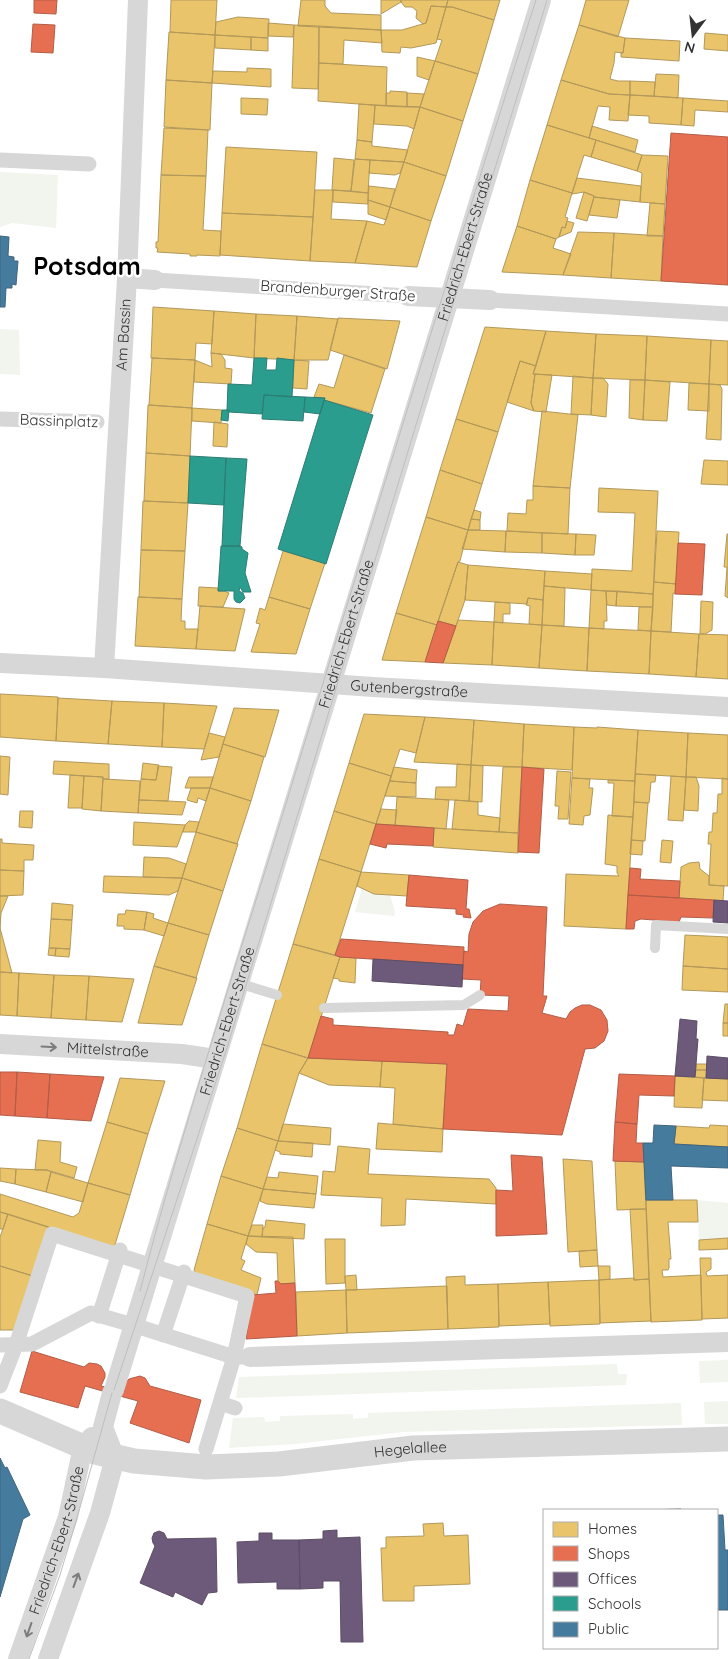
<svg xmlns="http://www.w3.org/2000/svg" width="728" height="1659" viewBox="0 0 728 1659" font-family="Quicksand,sans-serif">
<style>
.green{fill:#f1f5ed}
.homes{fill:#e9c46a;stroke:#b2985a}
.shops{fill:#e76f51;stroke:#b15d48}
.offices{fill:#6d597a;stroke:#5c4e65}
.schools{fill:#2a9d8f;stroke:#2d7d73}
.public{fill:#457b9d;stroke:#40657d}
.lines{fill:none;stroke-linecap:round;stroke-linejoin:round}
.service{stroke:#d7d7d7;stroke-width:10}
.pedestrian{stroke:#d7d7d7;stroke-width:15}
.minor{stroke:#d7d7d7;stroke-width:20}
.tertiary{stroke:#d7d7d7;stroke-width:25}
.tram{stroke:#bebebe;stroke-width:1}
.oneway{stroke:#7d7d7d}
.labels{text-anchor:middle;stroke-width:5;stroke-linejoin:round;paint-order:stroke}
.street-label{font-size:15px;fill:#333;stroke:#fff}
.town-label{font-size:25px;font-weight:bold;fill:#000;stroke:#fff}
</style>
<rect width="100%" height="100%" fill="#fff"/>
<!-- green -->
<path class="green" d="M0 172 58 175 56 228 12 223 0 227Z
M0 329 19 330 20 375 0 374Z
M362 889 374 894 390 895 395 912 394 916 355 912Z
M697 1200 728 1203V1238L699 1240Z
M728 1360V1382L700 1383 699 1361Z
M617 1364 618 1374H627L626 1385 236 1398 239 1377Z
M728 1401V1424H705L704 1402Z
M681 1403 682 1425 403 1432 295 1444 229 1448 233 1418 264 1417 265 1422 280 1421V1416L353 1414V1419L368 1418V1413Z"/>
<!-- homes -->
<path class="homes" d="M171 0H217L215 35 170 32Z
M301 0H325V6L331 13 381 15V30L298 26Z
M381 0H401V2L381 14Z
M401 0H448L446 7 431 6 426 23 423 24 416 18 417 11 412 7H405L401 2Z
M448 0H500L494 20 452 7H446Z
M586 0H629L618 37 579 25Z
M431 6 446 7 436 43 411 48 401 47 400 53 382 52 381 30H402L426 23Z
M446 7H452L494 20 478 74 435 61 442 40 437 39Z
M238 17 269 19 268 38 215 35 216 22Z
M268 23 294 25 293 37 268 36Z
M294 25 319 26 318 89 292 88Z
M579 25 625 38 623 53 615 52 614 63 610 79 618 81H630V95L609 94 561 80Z
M319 26 381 30 382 43 344 40 343 64 319 63Z
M169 32 215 35 212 83 166 80Z
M705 33 728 35V51L704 49Z
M215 35 251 37V50L215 48Z
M251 37 268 38V51L251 50Z
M625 38 680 41 679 61 621 57V53H623Z
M417 57 435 61 429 80 417 76Z
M435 61 478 74 463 121 420 107Z
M319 63 387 67 386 106 318 101Z
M247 68 271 69V87L212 83 213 71 247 72Z
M656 74 679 75 678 98 654 96Z
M166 80 212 83 210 130 164 127Z
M561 80 609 94 630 95 628 121 609 120 610 107 598 106 589 138 547 125Z
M630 81 655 82 654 96 630 95Z
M390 91 407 92V107L386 106V93H390Z
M407 93 424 94 420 107H407Z
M630 95 683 98 681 125 649 123V116L628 115Z
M241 98 268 99 267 115 241 114Z
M683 98 728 101V112L695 110 694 126 681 125Z
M359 104 375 105 372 142 357 140Z
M375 105 420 107 414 129 407 126 374 124Z
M420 107 463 121 446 176 404 162Z
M547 125 596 140 591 157 584 155 572 193 530 180Z
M592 126 638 140 635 152 589 138Z
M164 128 208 130 206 176 161 175Z
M357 140 372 142V146L408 150 404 162 355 159Z
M596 140 642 155 637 171 591 157Z
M226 147 317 152 313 217 222 213Z
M642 155 668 156 665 204 640 202 642 173 637 171Z
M334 158 354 160 351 191 332 190Z
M355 159 370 160 368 193 351 191Z
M370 160 404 162 400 173 395 175 369 173Z
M404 162 446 176 431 221 390 207Z
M161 175 206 176 203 230 221 231 220 256 197 255V256H190V254L157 252 158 248H156V242H158Z
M577 178 641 186 640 202 594 197V196L584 192 572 194Z
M530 180 572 193 565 217 568 218 567 221 565 228 562 227 559 237 556 239 517 226Z
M369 186 395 189 390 207 368 200Z
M315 190H333L331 219 367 221 355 263 310 261Z
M333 190 368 193V204L333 202Z
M584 192 594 196V197L587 221 576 218Z
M594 197 620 200 617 218 589 215Z
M368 200 390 207 386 220 368 214Z
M650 203 665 204 663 236H647Z
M390 207 431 221 417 267 355 263 367 221 384 225Z
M222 213 313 217 310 261 220 255Z
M567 221 574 223 571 232 559 237 562 227 565 228Z
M517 226 556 239 553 248 571 254 563 275 502 272Z
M578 232 614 233 611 278 563 275Z
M614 233 663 236 661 281 611 278Z
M153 307 214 311 212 344 196 343 195 360 151 358Z
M214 311 256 314 254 358 211 353Z
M256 314 297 316 294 360 254 358Z
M297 316 338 319 328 360H294Z
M338 318 400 321 387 369 330 350Z
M485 327 546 331 536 366 520 361 498 432 456 419Z
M546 331 596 334 593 378 533 374Z
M596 334 647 336 645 380 593 378Z
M647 336 711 340 709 384 645 380Z
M711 340 728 341V385L709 384Z
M211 353 221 354 225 360V368L232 369 231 384 194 382 195 360 212 367Z
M344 355 385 369 371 413 324 400 325 398 314 397 319 384 334 388Z
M152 358 195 360 192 408 149 405Z
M294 360 309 361 307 389 293 388Z
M520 361 536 366 533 374H535L531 403 534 411 507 402Z
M535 374 552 375 546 412 534 411 531 403Z
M573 376 593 378 591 415 571 414Z
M593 378H603L608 384 606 417 591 415Z
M630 380H645L643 420 629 418Z
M645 380 670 382 667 421 643 420Z
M689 383 709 384V411L688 410Z
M709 384 720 385 722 389 721 440 706 439Z
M148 405 192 408 190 456 146 453Z
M192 408 222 410 221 423 192 421Z
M542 411 578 415 570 488 533 486Z
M456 419 498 432 482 484 440 470Z
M214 422 228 424 227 447 213 446Z
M146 453 190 456 188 503 144 501Z
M704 460 728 461V485L701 484Z
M440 470 482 484 468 530 426 517Z
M533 486 570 488 568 534 507 531 508 513 526 514 527 500H533Z
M599 488 658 491 653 594 591 590 592 569 632 571 635 513 598 512Z
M143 501 188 503 185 551 141 550Z
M474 510 481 512 480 520 471 519Z
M426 517 468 530 460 561 458 562 437 625 396 613Z
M471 519 480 520V530H468Z
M468 530 506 531 505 552 462 549Z
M506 531 542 533V553L505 552Z
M657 531 679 532 676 584 654 582Z
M542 533 576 534 575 555 542 553Z
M576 534 596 535 594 555H575Z
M727 534H728V598L725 596 727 567H724Z
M141 550 185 551 182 599 139 597Z
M283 551 325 563 310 609 269 597Z
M458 562 468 565 465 600 456 626 438 621Z
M468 565 545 571 543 600 528 598 527 604 465 600Z
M545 571 592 574 591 590 544 586Z
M654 582 676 584 675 594 673 593 671 632 651 631Z
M544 586 565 588 564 626 542 625Z
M199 587 218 588V591H224L229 593 223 607 198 606Z
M591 590 606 591 607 621H604V629L589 628Z
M606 591H617L616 606 607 605Z
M617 591 653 594V607L616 606Z
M138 597 182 599 181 621H185V629H198L196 649 135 646Z
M269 597 310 609 296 654 251 652 260 624 256 623 260 608 265 610Z
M528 598 543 600 542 625 529 624 530 606 526 605Z
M701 601 713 602 712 630 705 634H700Z
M495 602 510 603V614H503V623L494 622Z
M200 606 245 609 235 651 196 649Z
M639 607H653L651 631 638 630Z
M396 613 437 625 425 662 382 660Z
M458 620 494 622 492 665 443 663Z
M494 622 542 625 539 668 492 665Z
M542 625 589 628 587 671 539 668Z
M589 628 651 631 649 674 587 671Z
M651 631 699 634 696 677 649 674Z
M699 634 728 635V679L696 677Z
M0 694 58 697 56 741 0 737Z
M58 698 112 701 108 744 56 741Z
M112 701 164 703 162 747 108 744Z
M164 703 217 706 204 749 162 747Z
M234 708 279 710 265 757 223 744Z
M364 714 425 717 416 753 400 749 391 776 349 763Z
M425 717 474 720 471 765 414 762Z
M474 720 524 724 522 767 471 765Z
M524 724 574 727 572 770 522 767Z
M574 727 597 728V727L638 730 635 781 572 778Z
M638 730 688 733 686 777 635 774Z
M209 733 225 737 219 757 201 760Z
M688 733 728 735V779L686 777Z
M223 744 264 757 251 801 210 788Z
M0 756 10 757 8 795 0 794Z
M54 761 109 764V779H103V777L53 774Z
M143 763 159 765 156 780 141 779Z
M349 763 391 776 376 824 334 811Z
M457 764 471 765 469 801 435 799 436 787H456Z
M471 765 483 766 482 802 469 801Z
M158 766 172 767 168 801 139 800 141 779 156 780Z
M394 767 417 770 416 783 390 781Z
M503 767H522L518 833 499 832Z
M557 771 571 772 568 819H558L559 806H555Z
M635 774 656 775 655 782H651L649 803 634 802Z
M70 775 84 776 82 808H68Z
M84 776 103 777 101 811 82 809Z
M671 776 686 777 683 821 668 820Z
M189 777H213L210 788H185Z
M686 777H696L699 786 698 811 684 810Z
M572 778 590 779 589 788H593L590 815 584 816 583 825 569 824Z
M722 778 728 779V886L709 885 711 844H708L709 832H712L713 813H717L718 794H722Z
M103 779 140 781 138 813 101 811Z
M608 780 635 781 633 817 612 816 614 783H608Z
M390 781 416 783V797L385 796Z
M191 788H210L206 801 198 798 197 803 187 800Z
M210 788 251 801 237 844 196 832Z
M397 797 449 800 446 829 395 825Z
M139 800 168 801 186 802 182 815 138 813Z
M455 800 478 802V815L500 818 499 832 452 829Z
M634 802 648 803 645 841 631 840Z
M381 809 397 810 395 825 376 824Z
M20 811H33L32 828 19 827Z
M334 811 376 824 361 872 319 859Z
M608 815 633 817 626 929 564 926 566 874 619 876 617 873V866L605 864Z
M189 821 199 822 196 832H183L185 825Z
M134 822 185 825 177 847 133 845Z
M434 828 518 833V853L433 847Z
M196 832 238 844 223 891 182 878Z
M0 839H2V843L34 845 33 860H24V871L0 870Z
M631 840 643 841 642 855 630 854Z
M662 840 673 841 671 863 660 862Z
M144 857 169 858 186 864 182 878 143 877Z
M319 859 361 872 335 955 293 944Z
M699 862 700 869 709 876V885L724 886 723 901 679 898 681 867 689 863Z
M0 870 24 871 23 895 0 896Z
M361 872 409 875 407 896 374 894 357 886Z
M104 876 182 878 178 891 169 895 103 892Z
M182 878 223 891 209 935 168 923Z
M0 896H8L1 913 0 928 12 973 0 972Z
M52 903 73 905 72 920 51 919Z
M126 910 147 912 144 930 124 929V926H117L118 914H125Z
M147 912 154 914 153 918 168 923 164 936 144 930Z
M51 919 72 920 70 949 49 948Z
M168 923 209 935 196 978 154 966Z
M685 935 728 937V969L683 966Z
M293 944 340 957 308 1058 262 1044Z
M49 948H56L55 956 48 955Z
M56 948 70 949 69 957 55 956Z
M340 957 356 958 355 983 339 981V979L333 978Z
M154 966 197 978 182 1025 138 1023Z
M683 966 728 969V992L682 990Z
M0 972 19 973 17 1016 0 1015Z
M19 973 54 975 51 1018 17 1016Z
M54 975 89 976 86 1020 51 1018Z
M89 976 134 979 122 1022 86 1020Z
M725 1004H728V1023H723Z
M723 1023H728V1036H723Z
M262 1044 308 1058 299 1073 278 1141 237 1128Z
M308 1058 382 1061 380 1087 329 1085 299 1073Z
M382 1061 447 1064 443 1129 393 1124 395 1088 380 1087Z
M696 1064H707V1070H696Z
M696 1070H707L706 1078 695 1077Z
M675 1076 704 1078 702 1108 674 1107Z
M120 1078 165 1081 148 1134 107 1122Z
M704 1078 728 1079V1101L702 1100Z
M107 1122 148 1134 130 1195 88 1183Z
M378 1123 443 1129 442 1152 376 1149Z
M283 1124 331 1128 330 1145 278 1141Z
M710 1125 728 1126V1147L674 1144 676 1126 709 1128Z
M237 1128 278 1141 263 1189 221 1176Z
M38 1140 61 1142 60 1162 77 1167 74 1178 47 1170H35Z
M278 1141 313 1143 312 1157 280 1154V1152L275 1150Z
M338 1146 370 1149 368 1174 489 1179 496 1188V1204L406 1199 405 1225 381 1226 382 1198 321 1195 323 1171 335 1172Z
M563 1159 592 1161 597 1250 568 1252Z
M615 1161 644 1162 646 1209 617 1210Z
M0 1168 16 1169 15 1184 0 1181Z
M16 1169 47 1170 51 1172 46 1192 15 1184Z
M51 1172 88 1183 83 1202 46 1192Z
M279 1172 318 1176 316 1194 263 1189 267 1177 278 1178Z
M221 1176 263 1189 248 1236 207 1224Z
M88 1183 130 1195 114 1248 0 1212V1194L73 1217 79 1213Z
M263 1189 316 1194 314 1208 267 1204 260 1201Z
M646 1200H697L698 1222H668L671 1259H669V1268L668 1270H662L663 1277 701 1275 702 1320 651 1322Z
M630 1209H646L649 1279 634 1280Z
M0 1212 8 1214 3 1229H0Z
M8 1214 49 1227 33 1276 0 1266V1237Z
M266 1220 305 1224 304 1239 262 1237 263 1228 265 1227Z
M207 1224 248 1236 241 1259 245 1261 241 1270 261 1278 257 1295H254V1293L198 1277 194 1270Z
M252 1225H263L262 1237 248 1236Z
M248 1236 293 1237 295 1283 281 1284 278 1281 277 1253 256 1252 246 1244Z
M728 1238V1249L699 1250V1240Z
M325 1239H345V1283L326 1284Z
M597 1250 598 1266 580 1267 579 1251Z
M700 1258H711V1269L706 1272 707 1276 728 1275V1318L702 1319Z
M0 1266 33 1276 16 1330H0Z
M598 1266H610V1279L599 1280Z
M356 1275 357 1290H346L345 1276Z
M465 1276V1285L498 1284 499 1327 448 1329 446 1277Z
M634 1278V1280L649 1279 651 1321 600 1323 599 1280Z
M599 1280 600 1324 550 1326 548 1282Z
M548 1282 550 1324 499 1326 498 1284Z
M447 1286 448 1329 347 1333 346 1290Z
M346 1290 347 1333 297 1336 296 1292Z
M443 1523 444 1536 468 1535 470 1584 414 1586V1601H383L381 1548H386V1537L424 1536 423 1524Z"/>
<!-- shops -->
<path class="shops" d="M34 0H57L56 14 34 13Z
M33 24 55 25 53 53 31 52Z
M671 133 728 137V285L661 281Z
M678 543 705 544 702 595 675 594Z
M438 621 456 626 443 663 425 662Z
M522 767 544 769 539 853 518 852Z
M376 824 434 828 433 846 387 844 386 848 370 844Z
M630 868 641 869 640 879 680 881 679 898 628 895Z
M409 875 468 880 466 909H469L471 918 463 917 464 915 456 914V909L406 906Z
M628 895 714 900 713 918 681 917 679 922 641 919 635 921 634 929H626Z
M500 904 547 907 543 996H547L542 1013 566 1019 570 1012 575 1008 582 1005H590L601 1010 607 1020 608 1031 604 1041 595 1048 585 1049 562 1135 443 1129 447 1064 308 1058 321 1016 333 1019V1025L448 1032V1035H454L457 1024 463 1026 468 1009 508 1011 509 996 480 995 481 980 462 979 464 951 468 952 469 934 473 922 483 911Z
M341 939 464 947 463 965 340 957 335 955Z
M0 1072H17L15 1116 0 1115Z
M17 1072 50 1074 47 1118 15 1116Z
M50 1074 104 1077 91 1121 47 1118Z
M619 1074 675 1076 674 1096 639 1095 637 1124 615 1122Z
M615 1122 637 1124 636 1143H643L644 1162 613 1161Z
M511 1155 542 1157 547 1234 496 1236V1190L513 1191Z
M275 1281H278L281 1284 295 1283 297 1336 246 1339 253 1295 276 1293Z
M32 1351 84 1367 89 1363 97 1364 101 1366 105 1373V1377L101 1386 113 1389 124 1392 126 1382 129 1379 140 1376 145 1378 150 1386 201 1400 189 1443 130 1423 138 1401 127 1398 85 1386 78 1408 20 1392Z"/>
<!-- offices -->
<path class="offices" d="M714 900 728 901V923L713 922Z
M373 959 463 965 462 987 372 981Z
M680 1019 697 1021 696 1039H698L695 1077 675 1076Z
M707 1056 728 1058V1079L706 1078Z
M681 1509V1510H645Z
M337 1530V1538L360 1537 363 1642H341L340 1581H323V1588L300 1589 299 1540 323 1539V1531Z
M159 1531 164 1533 167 1539 216 1538 217 1592 208 1593 202 1605 175 1592 173 1597 140 1583 155 1546 153 1543 152 1538 154 1533Z
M259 1533H272V1540H299L300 1589H277V1582L238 1583 237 1542 259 1541Z"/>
<!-- schools -->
<path class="schools" d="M254 358H267L266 370H276L277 358 294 360 292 397 264 395 262 414 229 412 227 410 228 384 252 385Z
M264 395 305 397 303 421 262 419Z
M305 397 325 398 320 414 304 412Z
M324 400 373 415 326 564 278 549Z
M222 410H229L228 421 221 420Z
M190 456 226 458 224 505 188 503Z
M226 458 247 459 240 546H222Z
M221 546H240L242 547V549L248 553 245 573 251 592H243L240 587 239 591 243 593 245 598 240 603 236 602 234 599V591H218Z"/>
<!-- public -->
<path class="public" d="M0 236 9 237 8 256 14 257V261H18L16 285 12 284V288H6L5 307H0Z
M654 1125 676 1126 674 1144 728 1147V1168L671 1166 673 1200H646L643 1143H653Z
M0 1458 5 1468 7 1467 30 1515 23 1519 0 1597Z
M717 1515H723L725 1550H728V1610H717Z"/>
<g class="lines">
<!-- service -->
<path class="service" d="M655 948 656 925 728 929
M238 983 277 995
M324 1008 464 1005 480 995"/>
<!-- pedestrian -->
<path class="pedestrian" d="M0 160 89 164
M155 280 408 296
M490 300 728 314
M0 419 97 422
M99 1316 120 1250
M163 1335 184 1272
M0 1345 32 1344 91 1313 133 1325 234 1357H243
M0 1386 16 1345 52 1234 247 1296 234 1357 206 1449
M220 1403 235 1408"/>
<!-- minor -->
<g class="minor">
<path d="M127 278 155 280"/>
<path d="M408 296 490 300"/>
<path id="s1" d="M0 663 104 668 373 687 728 707"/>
<path id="s2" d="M104 668 127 278 138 0"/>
<path id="s3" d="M0 1044 182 1054 215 1059"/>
<path d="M250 1357 728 1342"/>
<path id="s4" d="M114 1390 541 0"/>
<path id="s5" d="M18 1659 68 1517 83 1447 92 1437"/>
<path d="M48 1659 100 1513 115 1458 103 1427 112 1393"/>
</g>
<!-- tertiary -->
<path class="tertiary" id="s6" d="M0 1411 95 1452 134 1461 206 1467 279 1464 413 1448 728 1439"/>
<!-- tram -->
<path class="tram" d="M140 1291C183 1124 238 961 288 797 370 531 451 265 536 0
M114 1390 226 1051 436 359 547 0
M29 1659 60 1575 77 1518 112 1393"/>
</g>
<!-- one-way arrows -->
<defs><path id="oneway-shaft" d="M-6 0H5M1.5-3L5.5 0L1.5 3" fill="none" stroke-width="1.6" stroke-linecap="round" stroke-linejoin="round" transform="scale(1.25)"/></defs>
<g class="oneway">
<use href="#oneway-shaft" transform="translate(49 1047) rotate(3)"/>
<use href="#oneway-shaft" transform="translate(76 1580) rotate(-70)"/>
<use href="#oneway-shaft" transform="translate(29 1630) rotate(109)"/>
</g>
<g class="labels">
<!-- street labels -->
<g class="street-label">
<text dy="5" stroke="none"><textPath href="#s4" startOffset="1196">Friedrich-Ebert-Straße</textPath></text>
<text transform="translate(338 291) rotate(4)" y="5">Brandenburger Straße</text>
<text dy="5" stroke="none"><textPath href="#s2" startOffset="334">Am Bassin</textPath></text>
<text transform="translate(59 421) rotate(2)" y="5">Bassinplatz</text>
<text dy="5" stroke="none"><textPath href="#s4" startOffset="791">Friedrich-Ebert-Straße</textPath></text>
<text dy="5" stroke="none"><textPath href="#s1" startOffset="410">Gutenbergstraße</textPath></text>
<text dy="5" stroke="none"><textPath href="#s4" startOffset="386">Friedrich-Ebert-Straße</textPath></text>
<text dy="5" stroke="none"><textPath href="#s3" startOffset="108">Mittelstraße</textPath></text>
<text dy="5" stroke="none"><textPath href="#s6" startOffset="421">Hegelallee</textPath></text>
<text dy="5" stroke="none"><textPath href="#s5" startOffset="125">Friedrich-Ebert-Straße</textPath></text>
</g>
<!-- town labels -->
<g class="town-label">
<text x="87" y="275">Potsdam</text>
</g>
</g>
<!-- legend -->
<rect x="543" y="1509" width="175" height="140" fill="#ffffff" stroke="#adadad"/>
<rect x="553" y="1522" width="25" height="15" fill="#e9c46a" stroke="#adadad"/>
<text x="588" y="1534" font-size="15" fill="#333333">Homes</text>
<rect x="553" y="1546" width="25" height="15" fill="#e76f51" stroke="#adadad"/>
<text x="588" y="1559" font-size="15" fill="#333333">Shops</text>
<rect x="553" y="1572" width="25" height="15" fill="#6d597a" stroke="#adadad"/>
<text x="588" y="1584" font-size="15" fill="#333333">Offices</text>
<rect x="553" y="1596" width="25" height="15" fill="#2a9d8f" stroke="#adadad"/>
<text x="588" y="1609" font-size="15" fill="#333333">Schools</text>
<rect x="553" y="1622" width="25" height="15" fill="#457b9d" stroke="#adadad"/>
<text x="588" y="1634" font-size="15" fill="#333333">Public</text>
<!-- north arrow -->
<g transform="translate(693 35) rotate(195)" stroke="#ffffff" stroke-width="4" paint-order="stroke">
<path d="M0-4L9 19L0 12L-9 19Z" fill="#333333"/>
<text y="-8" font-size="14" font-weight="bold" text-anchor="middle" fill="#333333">N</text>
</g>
</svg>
